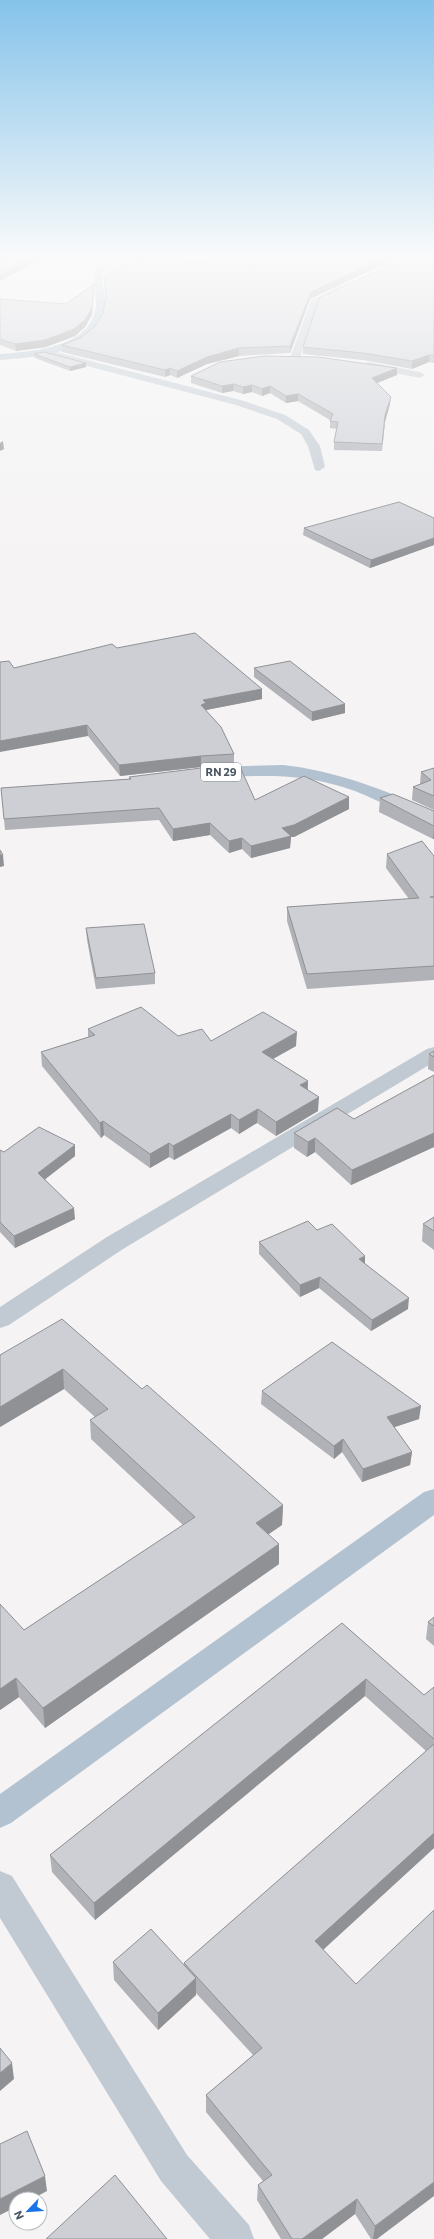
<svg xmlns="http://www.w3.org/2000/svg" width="434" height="2239" viewBox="0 0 434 2239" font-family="Commissioner,sans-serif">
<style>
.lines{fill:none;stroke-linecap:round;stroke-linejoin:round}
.minor{fill:#c1cad2;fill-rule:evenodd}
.major{fill:#b3c2d1;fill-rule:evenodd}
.wall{fill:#b0b2b7}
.shaded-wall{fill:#909195}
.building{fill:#cdcfd5;stroke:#909195}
.labels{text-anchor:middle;stroke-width:4;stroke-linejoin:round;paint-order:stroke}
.shield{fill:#fff;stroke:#808990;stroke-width:1}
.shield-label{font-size:11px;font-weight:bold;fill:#4a5661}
</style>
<rect width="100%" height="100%" fill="#f5f3f3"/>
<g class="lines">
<!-- minor -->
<path class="minor" d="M48 257C60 257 102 254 110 261L105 264 52 260Z
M347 283 350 284V288L318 304 300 358 299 360H291L290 358 311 300Z
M45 349 244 401 285 415 309 430 320 446 325 467 319 471 315 470 308 446 301 434 277 419 236 405 41 354 40 352Z
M368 362 420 372 425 375 420 378 364 367 363 365Z
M434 1047V1062L123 1249 9 1325 0 1328V1307L107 1237 427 1049Z
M0 1871 12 1876 187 2155 249 2225 254 2239H210L161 2181 0 1918Z"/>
<!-- major -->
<path class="major" d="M105 257H115C112 261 109 263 106 266 98 276 105 290 105 302 105 354 37 357 0 360V354C34 351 98 348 96 299 95 282 90 270 105 257Z
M283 765C337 771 385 790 434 812V824C407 817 381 801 355 791 301 772 267 776 212 777L206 776 204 772 206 768 212 767Z
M434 1489V1515L11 1823 0 1828V1794L424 1492Z"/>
</g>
<!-- wall -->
<path class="wall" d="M231 257H434V363L429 362 412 369 363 360 303 354V347L403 259 398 258 310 299 290 353 239 356 207 364 177 378 170 375 165 377 62 352V345L82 337 95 326 103 313 106 297 104 277 223 263Z
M94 284 92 315 85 327 75 336 46 347 16 351 0 345V299L66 304Z
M34 354 86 367 70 371 35 358Z
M397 375 377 383 390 404 385 422 382 451 334 450V442L337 429 330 428V420L298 401 286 403 270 393 262 396 252 392 243 394 233 391 222 393 191 383V376Z
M434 518V545L370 568 303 535 304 528Z
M117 648 262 699 206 710 234 754V765L201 767 120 776 88 736 14 668Z
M254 668 345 704V713L312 721 254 677Z
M434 768V810L412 800 413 787 420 784 421 772Z
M129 777 255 800 349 809 294 837H291L290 848 251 858 242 849 229 853 210 835 173 841 159 820 5 830 1 788 129 779Z
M380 798 434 811V839H433L379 812Z
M387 854 434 856V980L307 989 287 921V907L409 899 386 868Z
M86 928 155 973V984L96 989 87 940Z
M88 1029 178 1036 211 1041 296 1046 273 1059 308 1081V1090L318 1111 276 1136 257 1123 239 1134 231 1128 174 1160 169 1157 150 1168 104 1135 101 1138 42 1066 41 1052 88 1037Z
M434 1051V1072L428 1069 429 1054Z
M434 1075V1147L351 1185 315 1152 307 1157 294 1148V1133L354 1119Z
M75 1145V1156L45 1179 75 1219 15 1248 0 1232V1150L4 1152Z
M434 1217V1250L422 1241 423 1224Z
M317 1230 365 1264 408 1309 371 1331 319 1288 300 1297 259 1254V1242Z
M62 1319 142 1389 283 1505 282 1525 268 1534 279 1544V1564L45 1728 19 1697 0 1710 24 1630 183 1525 91 1439 90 1420 95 1417 64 1389 0 1427Z
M262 1391 419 1419 394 1427 412 1452 410 1465 362 1482 342 1452 334 1459 261 1404Z
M434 1617V1646L426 1639 428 1622Z
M342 1623 424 1695 434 1687V1848L323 1950 356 1984 377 2239H371L355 2214 322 2239H281L257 2200 258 2185 263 2181 206 2112V2095L253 2055 196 1993V1995L158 2030 114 1980 113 1962 184 1964V1963L426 1751 365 1696 95 1920 52 1872 50 1855Z"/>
<!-- shaded-wall -->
<path class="shaded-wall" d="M33 257H45L0 281V275Z
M386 257H398L310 299 290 353V346L311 292Z
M94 284 92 315 85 327 75 336 46 347 16 351 15 344Z
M239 348V356L207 364 177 378V371L207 357Z
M429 355V362L412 369V361Z
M86 363V367L70 371V367Z
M170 368V375L165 377V370Z
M397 368V375L372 385V378Z
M234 384 233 391 222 393V386Z
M252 385V392L243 394V387Z
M270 386V393L262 396V389Z
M298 394V401L286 403V396Z
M391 397 390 404 385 422 382 451 385 415Z
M3 441 4 449 0 451V443Z
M434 538V545L370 568 371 560Z
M262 689V699L206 710 201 705 203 700Z
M345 704V713L312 721V712Z
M87 725 88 736 0 752V741Z
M201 756V767L120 776 119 765Z
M349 797V809L294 837H291L290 848 251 858V846L282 828Z
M210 823V835L173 841V829Z
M434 826V839H433Z
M242 838V849L229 853V841Z
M0 855H3L4 866 0 867Z
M297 1032 296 1046 262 1065V1052Z
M308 1081 307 1095 300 1085Z
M319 1097 318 1111 276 1136V1122Z
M258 1109 257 1123 239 1134V1120Z
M231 1114V1128L174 1160 173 1146Z
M103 1121 104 1135 101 1138 100 1123Z
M434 1133V1147L351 1185 352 1170Z
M315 1138V1152L307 1157 308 1142Z
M169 1143V1157L150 1168V1154Z
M75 1145V1156L39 1184 38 1173Z
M74 1208 75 1219 15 1248 14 1236Z
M365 1256V1268L359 1259Z
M320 1277 319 1288 300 1297V1285Z
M409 1298 408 1309 371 1331 372 1320Z
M63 1369 64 1389 0 1427V1407Z
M421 1406 419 1419 386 1430 387 1417Z
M343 1439 342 1452 334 1459V1446Z
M412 1452 410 1465 362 1482 363 1469Z
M283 1505 282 1525 256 1543V1523Z
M279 1544V1564L45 1728 43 1708Z
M16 1678 19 1697 0 1710V1689Z
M366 1679 365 1696 95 1920 94 1903Z
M434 1833V1848L314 1958 315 1941Z
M196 1978V1995L158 2030V2013Z
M12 2063 14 2079 0 2091V2073Z
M45 2176 47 2191 32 2199H16V2207L0 2215V2199Z
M434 2182V2196L377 2239H373L375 2226Z
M357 2199 355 2214 322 2239H302Z"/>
<!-- building -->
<path class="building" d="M0 257H33L0 275Z
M231 257H386L311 292 290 346 239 348 207 357 177 371 170 368 165 370 62 345 82 337 95 326 103 313 106 295 104 277 130 259 223 263Z
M403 257H434V355H429L412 361 363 353 303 347 319 298 403 259Z
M94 284 92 308 85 320 74 329 45 340 15 344 0 339V299L66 304Z
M44 352 86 363 70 367 34 354Z
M264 356 318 357 397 368 372 378 391 397 385 415 382 444 334 442 338 422 330 421 333 414 298 394 286 396 270 386 262 389 252 385 243 387 234 384 222 386 191 376 220 362Z
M399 502 434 518V538L371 560 304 528Z
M195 633 262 689 203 700 206 703 201 705 221 727 234 754 201 756 119 765 87 725 0 741V662L9 661 14 668 112 644 117 648Z
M290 661 345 704 312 712 254 668Z
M240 767 255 800 304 776 349 797 294 825 282 828 291 836 251 846 242 838 229 841 210 823 173 829 159 808 4 819 1 788 131 779 129 777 201 768Z
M434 768V796L413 787 431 780 421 772Z
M393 794 434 811V826L380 798Z
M422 841 434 856V897H430H434V966L307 974 287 907 419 898 387 854Z
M0 850 3 855H0Z
M144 924 155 973 96 978 86 928Z
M141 1007 178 1036 202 1029 211 1041 263 1012 297 1032 262 1052 308 1081 300 1085 319 1097 276 1122 258 1109 239 1120 231 1114 173 1146 169 1143 150 1154 103 1121 100 1123 41 1052 95 1035 88 1029Z
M434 1051V1057L429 1054Z
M434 1075V1133L352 1170 315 1138 308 1142 294 1133 337 1108 354 1119Z
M39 1127 75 1145 38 1173 74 1208 14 1236 0 1222V1150L4 1152Z
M434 1217V1231L423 1224Z
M308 1221 317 1230 332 1224 365 1256 359 1259 409 1298 372 1320 320 1277 300 1285 259 1242Z
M62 1319 142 1389 147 1385 283 1505 256 1523 279 1544 43 1708 16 1678 0 1689V1604L24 1630 195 1517 90 1420 108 1409 63 1369 0 1407V1355Z
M332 1342 421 1406 387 1417 412 1452 363 1469 343 1439 334 1446 262 1391Z
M434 1617V1626L428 1622Z
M342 1623 424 1695 434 1687V1739L366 1679 94 1903 50 1855Z
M434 1744V1833L315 1941 356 1984 434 1910V2182L375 2226 357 2199 302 2239H292L258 2185 272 2175 206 2095 262 2048 184 1963Z
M151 1929 196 1978 158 2013 113 1962Z
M0 2048 12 2063 0 2073Z
M27 2131 45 2176 0 2199V2144Z
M115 2175 167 2239H46Z"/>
<!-- sky -->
<linearGradient id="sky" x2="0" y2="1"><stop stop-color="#85c3ea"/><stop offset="0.45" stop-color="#fafafa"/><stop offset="1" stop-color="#fafafa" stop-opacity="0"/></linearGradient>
<rect width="434" height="571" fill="url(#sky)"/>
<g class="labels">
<!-- shield labels -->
<rect class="shield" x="201" y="763" width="40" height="18" rx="3"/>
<g class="shield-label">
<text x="221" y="776">RN 29</text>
</g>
</g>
<!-- north arrow -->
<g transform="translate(28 2211) rotate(245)"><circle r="19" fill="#ffffff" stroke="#b7bbc0"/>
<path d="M0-3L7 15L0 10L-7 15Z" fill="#1a73e8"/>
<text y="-6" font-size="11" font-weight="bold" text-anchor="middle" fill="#4a5661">N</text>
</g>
</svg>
